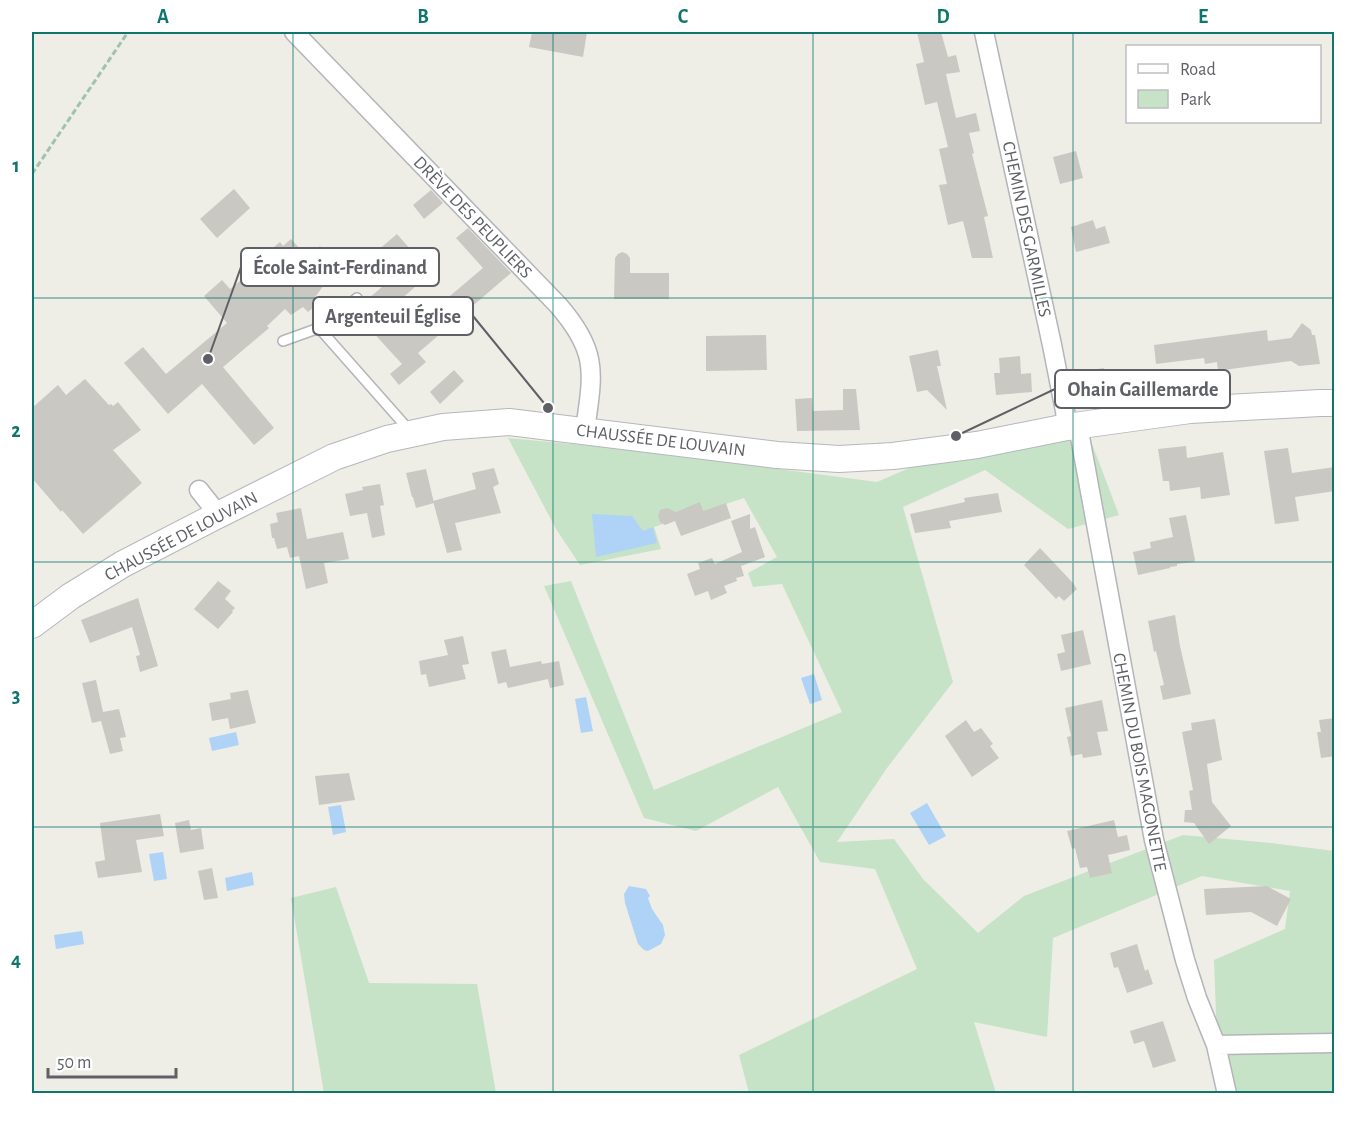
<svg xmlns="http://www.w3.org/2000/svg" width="1366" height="1125" viewBox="0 0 1366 1125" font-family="'Alegreya Sans',sans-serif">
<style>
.green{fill:#c6e3c7}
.water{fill:#afd3f6}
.building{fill:#cac8c3}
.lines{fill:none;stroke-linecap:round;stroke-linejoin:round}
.lane-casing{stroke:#b3b5b9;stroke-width:12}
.street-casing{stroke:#b3b5b9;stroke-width:21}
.secondary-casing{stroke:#b5b7bc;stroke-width:28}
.path{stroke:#9fc3ac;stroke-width:3;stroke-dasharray:6 3;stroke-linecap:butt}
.lane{stroke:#fff;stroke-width:9}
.street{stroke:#fff;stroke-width:18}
.secondary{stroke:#fff;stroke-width:26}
.grid{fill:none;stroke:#0f766e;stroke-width:1.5;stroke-opacity:0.55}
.labels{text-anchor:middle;stroke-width:4.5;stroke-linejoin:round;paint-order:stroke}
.street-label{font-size:18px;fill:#5e6065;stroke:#fff}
.leader{fill:none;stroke:#5e6065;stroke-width:2}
.callout-dot{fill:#5e6065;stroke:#fff;stroke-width:2}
.callout{fill:#fff;stroke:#5e6065;stroke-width:2}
.callout-label{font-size:20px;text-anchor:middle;font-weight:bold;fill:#5e6065}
.neatline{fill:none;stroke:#0f766e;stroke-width:2}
.grid-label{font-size:20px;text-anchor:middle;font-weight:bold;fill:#0f766e}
</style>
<rect width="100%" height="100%" fill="#eeede6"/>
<!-- green -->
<path class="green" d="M1080 412 1119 515 1068 529 985 470 903 507 953 682 887 768 837 842 894 839 923 879 978 933 1024 896 1183 835 1271 843 1334 851V1093H1219L1214 960 1285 929 1290 891 1202 876 1053 938 1047 1037 974 1022 996 1093H749L739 1055 917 969 875 869 820 862 778 787 696 831 644 818 544 586 571 581 654 790 842 712 782 584 753 587 748 573 777 557 744 498 654 527 661 549 580 565 556 529 508 438 635 450 877 482 955 448Z
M336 887 369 983 477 984 496 1093H324L291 898Z"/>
<!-- water -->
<path class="water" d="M592 514 632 516 643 531 653 527 657 543 596 557Z
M814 674 822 700 810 704 801 678Z
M586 697 593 731 581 733 575 699Z
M236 732 239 745 212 751 209 738Z
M927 803 946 836 929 845 910 813Z
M341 805 346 832 333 835 328 807Z
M163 852 167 879 154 881 149 854Z
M252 872 254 885 227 891 225 878Z
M629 886 646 889 650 896 648 898 652 909 663 925 665 935 661 944 648 951 644 950 638 944 625 903 624 894Z
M82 931 84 944 56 949 54 935Z"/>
<!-- building -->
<path class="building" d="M532 32H587L583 57 529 47Z
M917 32H941L948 57 956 55 960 72 946 74 956 118 976 113 980 131 969 133 974 153 972 154 988 216 984 217 993 258H972L963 221 948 225 939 185 947 184 939 149 948 147 937 102 925 105 916 64 924 62Z
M1076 151 1083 178 1060 184 1053 157Z
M234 189 250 208 217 238 200 219Z
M431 190 443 203 424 219 413 205Z
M1093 220 1096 229 1105 226 1110 243 1076 252 1071 227Z
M468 228 511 273 418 353 426 362 399 385 390 374 402 364 368 327 382 315 368 299 390 280 370 257 397 234 431 273 392 307 411 329 483 268 456 238Z
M291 239 307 257 320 246 332 259 315 275 324 285 315 297 320 302 308 312 303 307 291 315 285 309 267 326 269 328 223 367 274 428 254 445 202 384 168 414 124 363 143 347 166 374 227 323 204 296 222 280 230 289 258 266 255 263 280 242 283 246Z
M622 252 627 254 630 258V273H669V299H614L615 258 618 254Z
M1302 323 1311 330 1312 335H1315L1320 364 1299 366 1291 361 1238 368 1218 371 1217 362 1205 364 1204 358 1156 364 1154 345 1267 330 1268 341 1291 338Z
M766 335 767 370 706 371V336Z
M938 350 941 366H937L947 410 927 390 917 392 909 356Z
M1020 356 1021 374 1031 373 1032 392 996 395 994 373H1000L999 358Z
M1104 368 1107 394 1076 398 1073 373Z
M454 370 464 381 440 404 430 392Z
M85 379 109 405 111 404 113 406 118 402 141 430 113 450 142 483 83 534 62 510 61 512 32 478V408L58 385 66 395Z
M843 389H856L860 430 797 431 795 399 812 398 813 411 843 410Z
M1186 446 1187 458 1223 452 1230 495 1201 499 1200 487 1170 491 1169 481H1163L1158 449Z
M1288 448 1292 473 1335 467V491L1295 497 1299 521 1275 524 1264 451Z
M494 468 499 484 493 487 501 513 455 523 462 550 447 553 433 501 476 489 472 473Z
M426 469 434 503 416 508 413 497H412L406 473Z
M380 484 384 505 380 506 385 535 372 538 367 513 350 516 345 494 363 490 362 487Z
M998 493 1002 512 949 521 951 528 915 533 910 514 965 502 964 498Z
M700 502 703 511 726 503 731 518 681 536 675 521 665 525 660 522 658 516 660 510 667 508 676 512Z
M301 508 307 539 343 532 349 559 324 563 328 583 306 589 299 556 290 558 287 547 277 549 274 538H272L270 524 278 522 276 513Z
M750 514V529L755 527 765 557 741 566 744 576 736 578 737 581 724 586 727 593 711 600 708 591 695 596 687 574 700 569 698 563 712 558 715 564 742 552 731 521Z
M1186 515 1195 560 1194 562 1177 564V566L1170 567V568L1138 575 1133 552 1151 548 1150 542 1173 537 1169 518Z
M1040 548 1073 583 1077 589 1064 601 1059 596 1056 599 1024 565Z
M218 581 231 591 225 599 235 608 232 611 233 612 218 629 194 609Z
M138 598 158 666 140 672 136 656 140 655 132 627 90 643 81 620Z
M1175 615 1180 646 1191 694 1163 700 1160 686 1164 685 1156 651 1154 652 1148 621Z
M1083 630 1091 664 1061 671 1057 654 1065 652 1061 635Z
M463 636 469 664 462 665 466 679 429 687 426 674 421 675 419 661 448 655 444 640Z
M506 649 510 667 541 661 542 664 559 661 564 685 550 688 548 679 508 688 506 682 498 684 491 652Z
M96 680 103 712 119 709 126 737 120 738 123 751 110 754 101 721 92 723 82 683Z
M248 690 256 723 230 729 228 718 212 721 209 703 231 699 230 693Z
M1102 700 1108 731 1097 732 1102 755 1083 758 1082 754 1071 756 1067 737 1071 736 1065 708Z
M1335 718V756L1321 758 1317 732H1321L1319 720Z
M1215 719 1222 760 1207 764 1212 802 1231 826 1209 844 1194 823 1184 822 1185 810H1192L1189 791 1193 790 1182 732 1192 730 1191 723Z
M966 720 974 732 981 728 993 744 990 746 999 758 972 777 945 736Z
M349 773 355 800 319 805 315 776Z
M160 814 164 836 136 840 142 872 98 878 95 862 105 860 100 823Z
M189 820 191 830 201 828 204 849 180 853 175 823Z
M1114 820 1118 837 1127 835 1130 850 1108 855 1112 873 1090 878 1087 867 1080 868 1075 848 1072 849 1067 831Z
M212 868 218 898 204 900 198 871Z
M1267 886 1291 899 1277 926 1251 912 1206 915 1204 889Z
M1137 944 1145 971 1148 969 1153 984 1127 993 1118 967 1114 968 1110 953Z
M1163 1021 1176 1061 1153 1068 1144 1041 1134 1044 1130 1031Z"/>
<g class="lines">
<defs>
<path id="lane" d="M357 298 319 328 410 431
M283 341 319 328"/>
<path id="street" d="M294 32 558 305C599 352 593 373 585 430
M984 32 1052 345 1065 411 1067 427
M1078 426 1154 840 1185 960 1197 998 1216 1045 1227 1094
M199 490 218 514
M1216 1045 1334 1043"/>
<path id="secondary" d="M32 625 71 596 123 564 214 517 334 457 387 439 443 427 509 422 777 455 839 459 893 456 977 445 1067 427 1190 410 1320 403H1334"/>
</defs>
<!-- lane casing -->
<use href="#lane" class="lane-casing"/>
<!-- street casing -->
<use href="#street" class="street-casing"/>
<!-- secondary casing -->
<use href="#secondary" class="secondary-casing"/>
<!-- path -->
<path class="path" d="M32 174 128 32"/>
<!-- lane -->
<use href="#lane" class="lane"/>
<!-- street -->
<use href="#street" class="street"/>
<!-- secondary -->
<use href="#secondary" class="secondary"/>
</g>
<!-- grid -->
<path class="grid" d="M293 32V1094M553 32V1094M813 32V1094M1073 32V1094M32 298H1334M32 562H1334M32 827H1334"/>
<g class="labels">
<!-- street labels -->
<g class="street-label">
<text transform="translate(473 217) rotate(46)" y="6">DRÈVE DES PEUPLIERS</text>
<text transform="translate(1027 229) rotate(78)" y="6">CHEMIN DES GARMILLES</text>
<text transform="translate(661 440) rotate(7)" y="6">CHAUSSÉE DE LOUVAIN</text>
<text transform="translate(181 536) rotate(-28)" y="6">CHAUSSÉE DE LOUVAIN</text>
<text transform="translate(1140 762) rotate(79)" y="6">CHEMIN DU BOIS MAGONETTE</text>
</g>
</g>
<!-- callouts -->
<path class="leader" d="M208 359L241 267M548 408L473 316M956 436L1055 389"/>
<g class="callout-dot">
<circle cx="208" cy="359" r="6"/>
<circle cx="548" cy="408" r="6"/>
<circle cx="956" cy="436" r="6"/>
</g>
<g class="callout">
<rect x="241" y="248" width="198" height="38" rx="6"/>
<rect x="313" y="297" width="160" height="38" rx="6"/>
<rect x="1055" y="370" width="175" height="38" rx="6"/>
</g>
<g class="callout-label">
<text x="340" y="274">École Saint-Ferdinand</text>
<text x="393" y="323">Argenteuil Église</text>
<text x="1143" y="396">Ohain Gaillemarde</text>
</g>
<!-- border -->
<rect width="1366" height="1125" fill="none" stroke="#ffffff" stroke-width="66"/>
<!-- legend -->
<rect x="1126" y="45" width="195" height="78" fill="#ffffff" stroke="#bfbfc1" stroke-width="1.5"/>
<rect x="1138" y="64" width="30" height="9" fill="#ffffff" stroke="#bfbfc1" stroke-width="1.5"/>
<text x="1180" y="75" font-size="18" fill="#5e6065">Road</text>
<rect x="1138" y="90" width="30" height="18" fill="#c6e3c7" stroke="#bfbfc1" stroke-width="1.5"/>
<text x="1180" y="105" font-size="18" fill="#5e6065">Park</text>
<!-- scale -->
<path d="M48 1068v9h128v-9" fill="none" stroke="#5e6065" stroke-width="3"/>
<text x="57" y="1068" font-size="18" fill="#5e6065" stroke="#ffffff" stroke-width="4.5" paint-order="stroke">50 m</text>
<rect x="33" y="33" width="1300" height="1059" class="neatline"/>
<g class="grid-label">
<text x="163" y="23">A</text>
<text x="423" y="23">B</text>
<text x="683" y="23">C</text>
<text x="943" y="23">D</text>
<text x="1203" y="23">E</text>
<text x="16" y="172">1</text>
<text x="16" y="437">2</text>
<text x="16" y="702">3</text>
<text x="16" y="966">4</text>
</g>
</svg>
